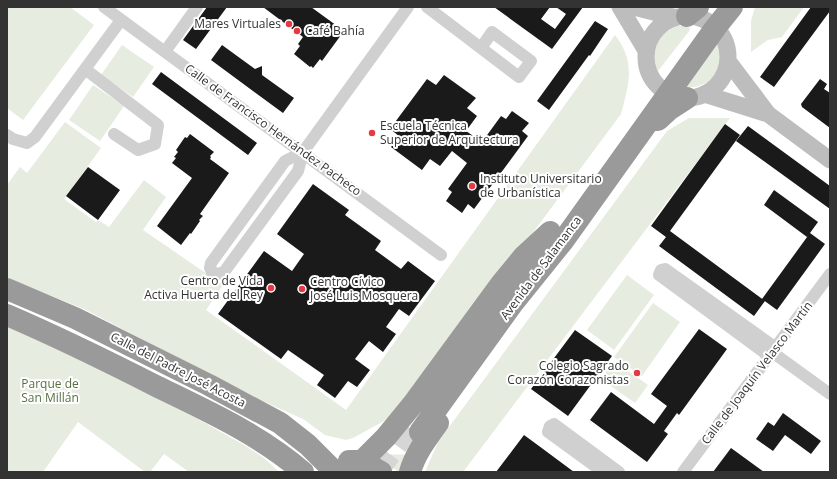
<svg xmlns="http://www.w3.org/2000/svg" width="837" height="479" viewBox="0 0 837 479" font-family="'Open Sans',sans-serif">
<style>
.green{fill:#e6ecdf}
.building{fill:#1a1a1a}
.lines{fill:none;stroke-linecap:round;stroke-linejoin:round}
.highway-tunnel{stroke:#d6d6d6;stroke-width:22;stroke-dasharray:22 11;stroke-linecap:butt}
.street{stroke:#d0d0d0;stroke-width:12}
.secondary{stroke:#bdbdbd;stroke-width:17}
.highway{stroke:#9a9a9a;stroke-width:22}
.poi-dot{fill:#e63946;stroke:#fff;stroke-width:1.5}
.labels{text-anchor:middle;stroke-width:4;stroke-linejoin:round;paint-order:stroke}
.poi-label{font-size:12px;fill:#333;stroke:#fff;text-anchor:start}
.street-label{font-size:12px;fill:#333;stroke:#fff}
.park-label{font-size:12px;fill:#56703f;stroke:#fff}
</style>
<rect width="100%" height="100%" fill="#fff"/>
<!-- green -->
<path class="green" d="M7 7H70L94 25 23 120 7 108Z
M755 7H804L782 37 768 40 751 52V21Z
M677 26H686L689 27 690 30 658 71 654 67 653 53 657 42 661 35Z
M615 35C636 62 629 84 621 114L410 398 384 421 353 438 346 440 325 435 303 419 258 399 84 309 7 278V185L20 167 27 173 65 122 101 148 64 199 96 222 98 220 109 227 144 180 166 197 143 230 223 285 206 310 346 410Z
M716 43C729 66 710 90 685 87Z
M122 45 154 67 133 97 101 75Z
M93 85 124 106 100 141 69 120Z
M689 118H730L463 472H425L438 442 667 131Z
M627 275 654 295 614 350 587 330Z
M653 303 680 322 642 376 614 357Z
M7 327 51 344 196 418 244 445 264 458 279 472H189L164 454 150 472H145L78 422 43 472H7Z
M614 361 648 385 635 403 601 379Z
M381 454 412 455 405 472H398L389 464 379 457Z"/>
<!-- building -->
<path class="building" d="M207 7H227L196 49 183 40Z
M263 7H311L344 31 322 61 320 59 313 68 311 66 310 67 294 54 300 46 298 44 303 37Z
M494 7H550L541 19 555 29 566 14 556 7H583L552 49Z
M811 7H830V11L774 87 760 77Z
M595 21 608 29 590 56 589 55 549 110 537 101Z
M222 45 255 69 262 66V75L294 98 283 113 211 60Z
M161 72 257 143 248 155 152 84Z
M444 75 476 98 467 108 477 116 466 131 482 142 501 116 506 119 512 111 529 123 522 131 528 136 509 162 474 209 468 204 462 213 446 201 452 192 448 189 467 163 452 151 440 166 430 159 422 170 391 147 399 136 390 129 427 79 436 85Z
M820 79 827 84 824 89 830 93V128L802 107 801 104Z
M725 124 740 135 670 231 765 301 754 316 659 246 666 237 651 226Z
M748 126 830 186V209L736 141Z
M190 134 214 152 210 156 211 157 210 159 229 173 200 214 203 216 199 220 200 221 191 234 190 233 181 245 157 226 192 178 172 163 176 158 174 157 178 152 176 150 185 137 187 138Z
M88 167 120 190 98 220 66 196Z
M313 184 349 210 345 215 381 241 375 250 401 269 408 261 435 281 409 316 399 309 386 327 396 334 383 352 369 341 355 359 370 370 357 387 348 381 335 398 317 385 324 375 288 350 281 359 218 314 264 251 292 271 304 254 277 234Z
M774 190 818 222 810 233 825 244 777 310 762 299 810 233 807 237 764 205Z
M699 329 727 349 679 415 677 413 664 431 668 434 647 462 590 420 611 392 654 424 667 406 651 394Z
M575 330 612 356 568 416 531 389Z
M783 413 821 441 811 454 785 435 773 451 756 439 768 422 774 426Z
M524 435 539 446 574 472H496Z
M731 448 764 472H713Z"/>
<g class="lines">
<!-- highway-tunnel -->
<path class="highway-tunnel" d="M377 472 413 423"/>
<!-- street -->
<path class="street" d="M104 7 441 255
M427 7 519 77 531 61 492 32 481 48
M169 46 197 7
M85 69 158 125 155 144 138 150 114 134
M7 135 13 139 27 143 35 137 121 20
M303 152 285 161 211 263 210 268 212 272 218 274 224 272 298 171 303 152 408 7
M772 352 830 394
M769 356 659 275 661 270 665 269 776 348
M603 472 548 432 550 426 554 424 619 472
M683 472 830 274"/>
<!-- secondary -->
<path class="secondary" d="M620 7 645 49
M634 7 673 17
M646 57a41 41 0 1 1 82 0a41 41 0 1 1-82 0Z
M728 61 768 114 830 160
M704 94 768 114"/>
<!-- highway -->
<path class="highway" d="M687 16 698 7
M658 120 670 109 687 98
M7 289 75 318 209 385 280 423 308 445 335 472
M7 315C58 337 107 361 156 386 207 411 259 434 303 472
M420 432 513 303 563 241 716 27 732 7
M349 461H362L381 472
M362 461 386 437 413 404 501 284 524 256 550 232
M410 472C415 454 427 438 438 423"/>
</g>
<!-- markers -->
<g class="poi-dot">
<circle cx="289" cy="24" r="4"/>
<circle cx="297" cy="31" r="4"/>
<circle cx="372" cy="133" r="4"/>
<circle cx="472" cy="186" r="4"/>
<circle cx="271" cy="288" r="4"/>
<circle cx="302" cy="289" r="4"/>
<circle cx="637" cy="373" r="4"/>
</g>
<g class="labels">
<!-- poi labels -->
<g class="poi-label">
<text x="281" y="28" text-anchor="end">Mares Virtuales</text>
<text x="305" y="35">Café Bahía</text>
<text x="380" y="130">Escuela Técnica<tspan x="380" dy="14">Superior de Arquitectura</tspan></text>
<text x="480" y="183">Instituto Universitario<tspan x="480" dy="14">de Urbanística</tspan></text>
<text x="263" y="285" text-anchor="end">Centro de Vida<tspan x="263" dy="14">Activa Huerta del Rey</tspan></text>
<text x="310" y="286">Centro Cívico<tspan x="310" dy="14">José Luis Mosquera</tspan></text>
<text x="629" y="370" text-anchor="end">Colegio Sagrado<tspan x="629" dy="14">Corazón Corazonistas</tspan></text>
</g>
<!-- street labels -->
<g class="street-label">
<text transform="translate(273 130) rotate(36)" y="4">Calle de Francisco Hernández Pacheco</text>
<text transform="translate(541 268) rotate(-53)" y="4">Avenida de Salamanca</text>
<text transform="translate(178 370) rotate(27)" y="4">Calle del Padre José Acosta</text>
<text transform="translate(757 373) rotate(-53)" y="4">Calle de Joaquín Velasco Martín</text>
</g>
<!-- park labels -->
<g class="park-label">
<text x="50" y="388">Parque de<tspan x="50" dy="14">San Millán</tspan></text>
</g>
</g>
<!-- border -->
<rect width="837" height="479" fill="none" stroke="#333333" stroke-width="16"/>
</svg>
